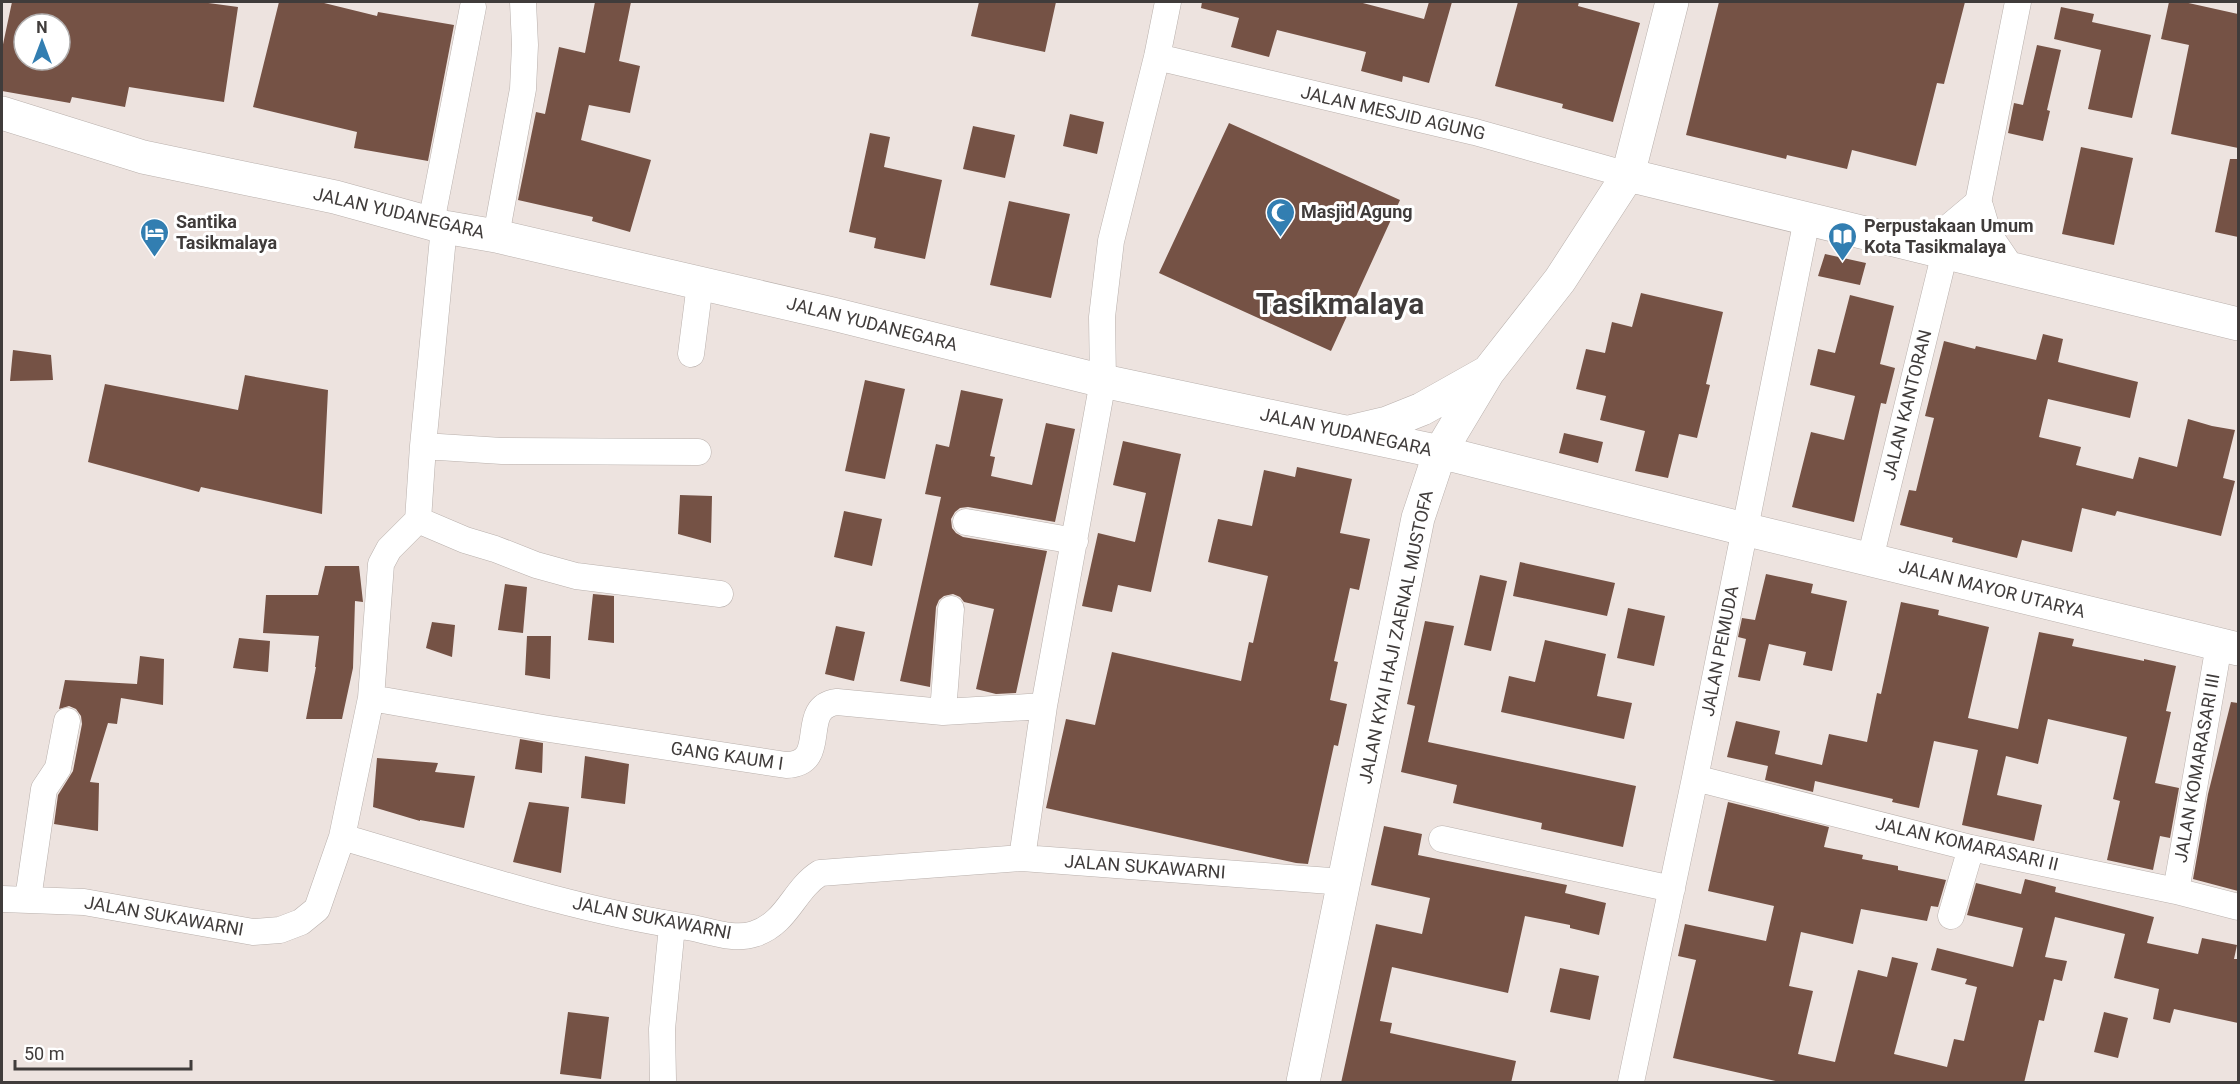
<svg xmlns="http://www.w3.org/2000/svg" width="2240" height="1084" viewBox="0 0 2240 1084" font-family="Roboto,sans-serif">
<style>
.building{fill:#755245;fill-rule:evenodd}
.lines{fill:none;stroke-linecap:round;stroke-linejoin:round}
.minor-casing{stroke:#b9b0ac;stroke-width:27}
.major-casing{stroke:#b9b0ac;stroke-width:34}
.minor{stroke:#fff;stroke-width:26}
.major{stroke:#fff;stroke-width:33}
.labels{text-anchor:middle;stroke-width:6;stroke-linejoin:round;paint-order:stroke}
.street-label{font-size:18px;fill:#403c3b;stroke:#fff}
.poi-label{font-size:18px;font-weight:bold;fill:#403c3b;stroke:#fff;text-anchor:start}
.town-label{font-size:30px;font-weight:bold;fill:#403c3b;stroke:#fff}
</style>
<rect width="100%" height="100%" fill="#ede3df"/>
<!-- building -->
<path class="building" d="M12 2H201L238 7 224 102 129 87 125 107 72 97 70 103 2 91V49ZM24 24H60V60H24Z
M279 2H320L377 16 378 12 454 25 428 161 354 148 357 132 253 107Z
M595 2H631L619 61 640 66 630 113 589 105 581 140 651 160 630 232 592 221 593 217 518 200 536 112 545 114 559 47 585 53Z
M979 2H1056L1045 52 971 36Z
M1202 2H1359L1424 19 1429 2H1452L1429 83 1403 76 1402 82 1361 71 1366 52 1277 30 1269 57 1231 47 1239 18 1201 8Z
M1518 2H1579L1578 6 1640 23 1613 122 1562 108 1563 104 1495 86Z
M1719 2H1965L1944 84 1937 83 1916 166 1852 150 1847 169 1787 155 1786 159 1686 135Z
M2169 2H2184L2238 14V148L2171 134 2189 45 2161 39Z
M2061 7 2094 14 2092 22 2151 35 2132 118 2088 109 2101 50 2054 39Z
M2037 45 2061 50 2047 110 2050 111 2043 141 2008 133 2014 103 2023 105Z
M1070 114 1104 122 1097 154 1063 146Z
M1229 123 1400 200 1331 351 1159 273Z
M973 126 1015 135 1005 178 963 169Z
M870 133 890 137 884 167 942 180 925 259 874 248 876 238 849 232Z
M2081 147 2133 158 2114 245 2062 234Z
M2230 159H2238V237L2215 232Z
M1009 201 1070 214 1051 298 990 285Z
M1825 254 1866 263 1860 285 1818 276Z
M1641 293 1723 312 1706 384 1710 385 1697 438 1679 434 1668 478 1635 471 1645 431 1600 420 1606 396 1576 389 1586 349 1605 353 1612 322 1632 327Z
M1850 295 1894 306 1880 364 1895 368 1886 404 1881 403 1854 522 1792 507 1811 432 1844 440 1855 396 1810 385 1818 349 1835 353Z
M2043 334 2063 339 2058 362 2138 382 2130 418 2048 399 2039 437 2081 447 2076 465 2133 479 2139 457 2177 467 2188 419 2212 426 2235 430 2223 478 2235 481 2221 536 2117 511 2115 516 2082 508 2072 552 2022 540 2017 558 1952 542 1953 538 1900 525 1909 490 1916 491 1934 418 1925 416 1944 341 1975 349 1976 346 2036 360Z
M13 350 51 355 53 380 10 381Z
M245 375 328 390 322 514 201 487 199 492 88 462 105 384 238 410Z
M865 380 905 389 885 479 845 471Z
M961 390 1003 399 990 456 995 457 991 476 1032 485 1046 423 1075 429 1055 522 968 507 960 508 955 512 951 519 952 528 956 533 963 537 1047 551 1016 693 996 694 976 689 994 609 964 602 960 597 953 594 944 596 939 600 936 607 930 687 900 681 941 497 925 494 936 444 949 447Z
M1564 433 1603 442 1598 463 1559 453Z
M1123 441 1181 454 1151 592 1118 585 1112 612 1082 606 1098 533 1135 542 1146 493 1113 485Z
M1297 467 1352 479 1340 533 1370 539 1359 590 1350 588 1334 661 1338 662 1330 700 1347 704 1338 746 1334 745 1308 864 1296 863 1046 808 1066 719 1095 725 1112 652 1241 681 1249 642 1253 643 1268 576 1208 562 1218 519 1252 526 1264 470 1295 477Z
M680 495 712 496 711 543 678 534Z
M844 511 882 519 872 566 834 557Z
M1520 562 1615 583 1607 616 1513 596Z
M325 566H359L363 602 355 601 353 668 342 719H306L316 667H315L319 636 263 633 266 595H318Z
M1766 574 1813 584 1811 593 1847 601 1832 671 1803 665 1806 652 1769 644 1760 681 1738 677 1746 639 1738 637 1742 618 1755 620Z
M1480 575 1507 581 1491 651 1464 645Z
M505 584 527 587 523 633 498 630Z
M593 594 614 596V643L588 640Z
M1901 602 1939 610 1938 615 1989 627 1968 718 2018 729 2039 632 2074 639 2072 646 2144 661V659L2176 666 2166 711 2171 712 2155 783 2179 788 2170 838 2160 836 2153 870 2107 860 2120 801 2113 799 2127 737 2048 719 2038 764 2006 756 1997 795 2042 805 2034 841 1962 825 1978 750 1934 741 1919 808 1892 802 1893 799 1815 781 1813 792 1765 780 1768 766 1727 757 1736 721 1780 731 1775 754 1822 765 1829 734 1867 742 1877 693 1881 694Z
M1628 608 1665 616 1654 666 1617 658Z
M1425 621 1454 626 1428 742 1636 786 1623 847 1541 829 1542 823 1453 803 1457 785 1401 772 1415 706 1407 704Z
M432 622 455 625 452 657 426 648Z
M836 626 865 632 854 681 825 674Z
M527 636H551L550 679 525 675Z
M239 638 270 641 268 672 233 668Z
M1545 640 1606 654 1597 696 1632 703 1624 739 1501 712 1509 676 1535 682Z
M140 656 164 659 163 705 121 698 117 724 108 723 90 782 99 783 98 831 54 824 58 795 73 771 82 724 81 716 76 709 69 706 59 709 65 680 137 684Z
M2231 702 2238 703V891L2193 879 2208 794Z
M520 739 543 743 542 773 515 769Z
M585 756 629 764 625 804 581 798Z
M377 758 438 763 435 772 475 776 464 828 420 820V821L373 807Z
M529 802 569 807 561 873 513 862Z
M1728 802 1829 827 1824 847 1863 855 1862 859 1898 866V870L1946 880 1938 907 1931 906 1927 921 1861 909 1853 944 1801 932 1789 986 1813 991 1798 1054 1835 1062 1858 970 1887 977 1892 957 1918 963 1894 1054 1947 1067 1954 1039 1964 1041 1977 987 1965 984 1967 979 1931 970 1937 948 2013 967 2023 928 1967 915 1976 883 2021 894 2025 879 2056 887 2055 892 2154 917 2147 943 2198 954 2202 938 2237 945 2234 959H2238V1023L2174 1009 2170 1023 2153 1019 2159 989 2114 978 2125 934 2055 917 2045 957 2067 961 2062 981 2054 979 2044 1021 2039 1020 2024 1083H1784L1673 1058 1696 960 1678 956 1685 924 1766 941 1774 906 1708 891Z
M1384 826 1422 834 1418 855 1567 885 1565 893 1606 903 1599 935 1570 928V925L1525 916 1508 993 1392 967 1380 1021 1392 1023 1390 1033 1516 1061 1511 1083H1341L1376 924 1422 934 1430 898 1371 885Z
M1560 968 1599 976 1590 1020 1550 1012Z
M568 1012 609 1017 601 1079 560 1074Z
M2104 1012 2128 1018 2118 1058 2094 1052Z"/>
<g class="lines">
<defs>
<path id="minor" d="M1157 57 1475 132 1628 175
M431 223 473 7
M496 236 523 89 525 45 523 2
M1962 255 1977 208 2018 2
M691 354 700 284
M423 446 502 451 698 452
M418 520 465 540 495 549 536 565 576 576 720 594
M966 522 1075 541
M1870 559 1945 252
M371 698 543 728 786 765C832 764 796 707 837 702L943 712 1044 706
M943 712 951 609
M1695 778 1971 848 2176 891 2238 907
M342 837 371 698 381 564 389 549 418 520 423 446 444 227
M1442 839 1672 889
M1022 858 1044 706 1103 381 1102 317 1111 241 1157 57 1168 2
M2176 891 2219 645
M2 899 84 902 253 932 280 930 301 922 317 909 342 837C456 870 569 909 687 927 708 930 733 941 754 934 788 923 793 890 820 873L1022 858 1344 882
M28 899 44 789 58 768 67 721
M1951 916 1971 848
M663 1080 662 1029 672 926
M1631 1082 1695 778 1807 219"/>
<path id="major" d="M2 113 143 157 335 197 444 227 496 236 833 314 1103 381 1440 452 1744 529 2238 649
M1628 175 2238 324
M1921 246 1946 234 1977 208 1985 235 2006 266
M1353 431 1387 423 1422 409 1486 373
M1303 1082 1418 518 1440 452 1488 372 1560 280 1628 175 1672 2"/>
</defs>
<!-- minor casing -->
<use href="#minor" class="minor-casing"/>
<!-- major casing -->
<use href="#major" class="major-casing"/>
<!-- minor -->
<use href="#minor" class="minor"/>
<!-- major -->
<use href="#major" class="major"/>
</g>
<!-- icons -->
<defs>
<symbol id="mosque-pin" viewBox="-11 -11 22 30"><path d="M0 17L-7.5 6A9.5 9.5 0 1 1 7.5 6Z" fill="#327eb1" stroke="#fff"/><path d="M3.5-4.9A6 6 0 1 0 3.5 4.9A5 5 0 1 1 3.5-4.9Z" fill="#fff"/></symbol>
<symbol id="hotel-pin" viewBox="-11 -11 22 30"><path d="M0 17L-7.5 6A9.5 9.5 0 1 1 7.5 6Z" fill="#327eb1" stroke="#fff"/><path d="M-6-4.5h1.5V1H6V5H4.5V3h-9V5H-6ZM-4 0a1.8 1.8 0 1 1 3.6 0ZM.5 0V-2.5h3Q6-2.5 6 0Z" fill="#fff"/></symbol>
<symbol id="library-pin" viewBox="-11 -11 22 30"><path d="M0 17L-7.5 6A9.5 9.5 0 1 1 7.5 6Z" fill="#327eb1" stroke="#fff"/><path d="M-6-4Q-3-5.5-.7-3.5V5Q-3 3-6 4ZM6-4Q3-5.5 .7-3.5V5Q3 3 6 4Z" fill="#fff"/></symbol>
</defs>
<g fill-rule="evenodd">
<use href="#mosque-pin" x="1264" y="196" width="33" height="45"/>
<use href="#hotel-pin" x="138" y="216" width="33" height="45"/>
<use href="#library-pin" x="1826" y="220" width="33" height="45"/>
</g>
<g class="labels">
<!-- street labels -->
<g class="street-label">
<text transform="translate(1393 113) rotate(13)" y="6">JALAN MESJID AGUNG</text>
<text transform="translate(399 213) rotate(13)" y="6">JALAN YUDANEGARA</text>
<text transform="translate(872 324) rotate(14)" y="6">JALAN YUDANEGARA</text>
<text transform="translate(1907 405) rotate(-76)" y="6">JALAN KANTORAN</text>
<text transform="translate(1346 432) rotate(12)" y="6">JALAN YUDANEGARA</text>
<text transform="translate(1992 589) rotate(14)" y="6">JALAN MAYOR UTARYA</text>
<text transform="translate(1396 637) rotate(-78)" y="6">JALAN KYAI HAJI ZAENAL MUSTOFA</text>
<text transform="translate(1720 651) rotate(-79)" y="6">JALAN PEMUDA</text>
<text transform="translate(727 756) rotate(8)" y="6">GANG KAUM I</text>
<text transform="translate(2197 768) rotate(-80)" y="6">JALAN KOMARASARI III</text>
<text transform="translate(1967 844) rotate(13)" y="6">JALAN KOMARASARI II</text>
<text transform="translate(1145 867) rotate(4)" y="6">JALAN SUKAWARNI</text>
<text transform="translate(164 916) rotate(10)" y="6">JALAN SUKAWARNI</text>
<text transform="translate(652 918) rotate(11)" y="6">JALAN SUKAWARNI</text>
</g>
<!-- poi labels -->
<g class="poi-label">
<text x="1301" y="218">Masjid Agung</text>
<text x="176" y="228">Santika<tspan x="176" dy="21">Tasikmalaya</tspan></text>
<text x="1864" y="232">Perpustakaan Umum<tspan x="1864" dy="21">Kota Tasikmalaya</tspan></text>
</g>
<!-- town labels -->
<g class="town-label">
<text x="1340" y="314">Tasikmalaya</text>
</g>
</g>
<!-- border -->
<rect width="2240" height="1084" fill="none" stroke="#403c3b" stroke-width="6"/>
<!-- north arrow -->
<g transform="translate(42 42)"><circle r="28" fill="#ffffff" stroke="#b3b1b1" stroke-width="1.5"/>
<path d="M0-4.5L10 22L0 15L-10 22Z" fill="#327eb1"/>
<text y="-9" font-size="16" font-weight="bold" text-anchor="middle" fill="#403c3b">N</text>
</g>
<!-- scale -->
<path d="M15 1060v9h176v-9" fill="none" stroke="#403c3b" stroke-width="3"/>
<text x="24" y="1060" font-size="18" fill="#403c3b" stroke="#ffffff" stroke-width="4.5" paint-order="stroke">50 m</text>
</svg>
